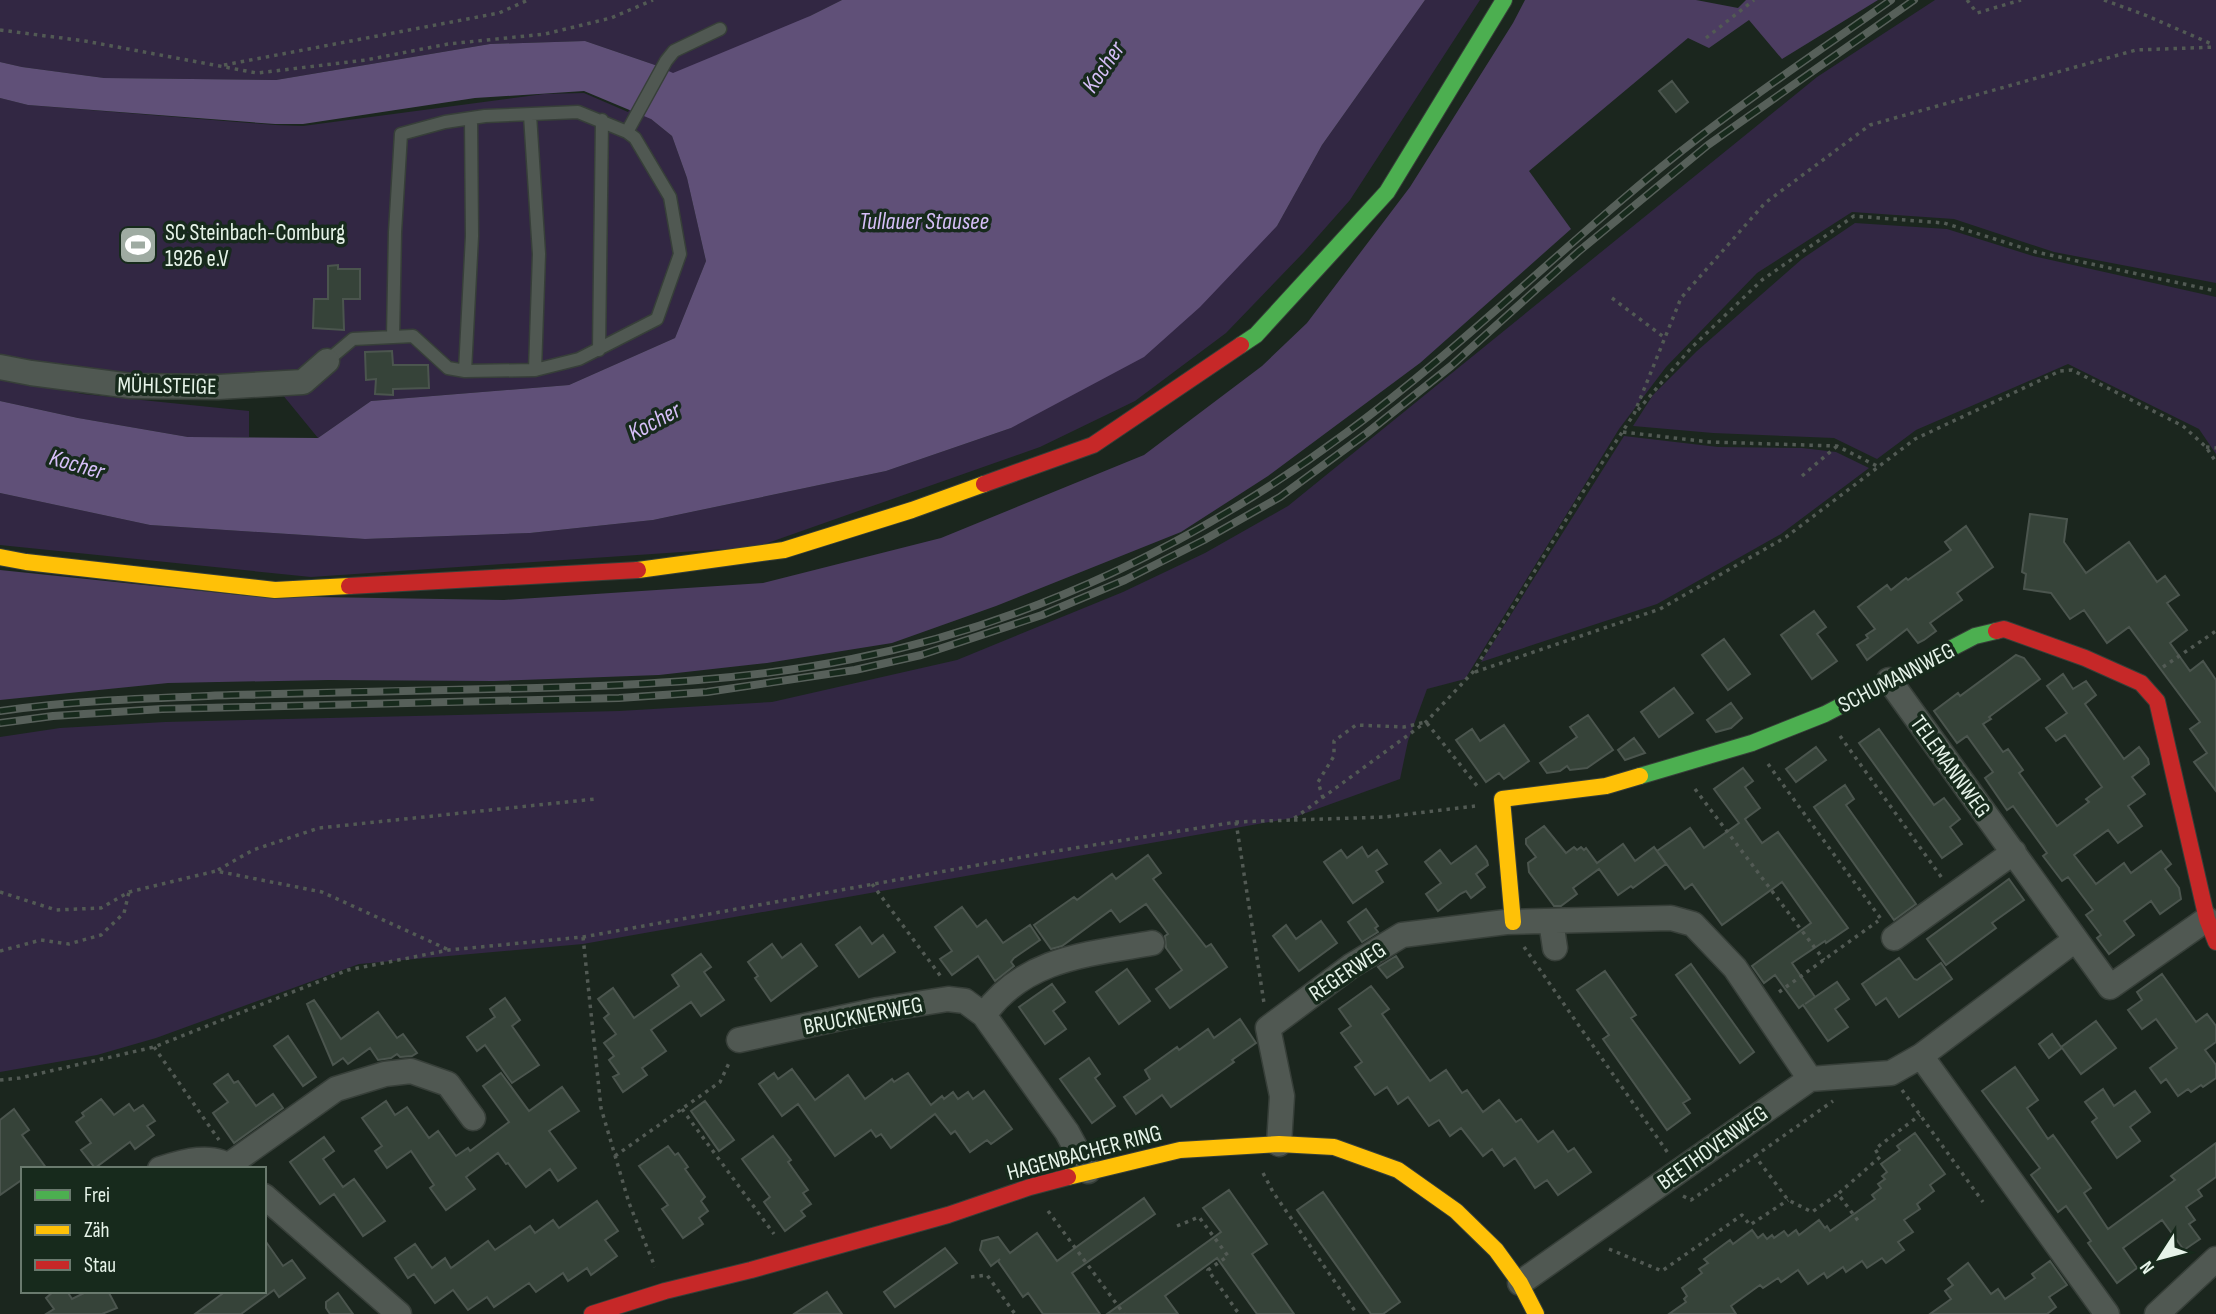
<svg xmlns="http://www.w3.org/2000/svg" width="2216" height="1314" viewBox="0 0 2216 1314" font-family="'Sofia Sans Condensed',sans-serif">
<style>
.green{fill:#322743}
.forest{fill:#4c3d61}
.water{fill:#605078}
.building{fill:#364339;stroke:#4b554e;stroke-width:2}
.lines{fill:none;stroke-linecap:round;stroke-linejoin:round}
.lane-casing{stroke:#373f39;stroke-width:15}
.street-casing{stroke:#373f39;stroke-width:27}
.fast-casing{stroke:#373f39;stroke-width:18}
.slow-casing{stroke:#373f39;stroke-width:18}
.jam-casing{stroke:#373f39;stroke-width:18}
.path{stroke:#525a54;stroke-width:3.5;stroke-dasharray:3.5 5;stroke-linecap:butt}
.lane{stroke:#505852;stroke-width:12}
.street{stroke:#505852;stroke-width:24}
.fast{stroke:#4caf50;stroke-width:16}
.slow{stroke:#ffc107;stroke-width:16}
.jam{stroke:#c62828;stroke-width:16}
.rail-casing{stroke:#57605a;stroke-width:8}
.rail{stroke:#172a1c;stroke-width:5;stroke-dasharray:16;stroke-linecap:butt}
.labels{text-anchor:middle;stroke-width:7;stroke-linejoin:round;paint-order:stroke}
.poi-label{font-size:23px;fill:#e6f3e9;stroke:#172a1c;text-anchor:start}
.street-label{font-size:23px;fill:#e6f3e9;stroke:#172a1c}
.water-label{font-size:24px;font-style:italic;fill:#d6bff8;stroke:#172a1c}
</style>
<rect width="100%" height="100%" fill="#1b261e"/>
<!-- green -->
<path class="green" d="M0 0H842L810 16 651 119 672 136 687 178 706 261 675 338 569 385 371 401 318 438 282 394 92 376 0 357V98L28 105 275 125 303 126 544 94 584 93 628 112 655 65 585 41 490 44 276 80 104 78 22 67 0 62Z
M1425 0H1480L1350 200 1304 252 1226 333 1135 401 1040 447 756 547 311 577 0 545V493L150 525 365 539 530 533 653 520 886 471 1011 428 1277 226 1322 145Z
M1935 0H2216V283L2054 252 1954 219 1852 212 1757 273 1666 367 1619 429 1465 679 1427 689 1408 741 1400 779 1292 818 583 944 359 964 156 1038 97 1055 0 1072V737L60 728 165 722 619 711 772 702 957 660 1123 592 1205 553 1288 506 1817 77Z
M1855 223 1947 229 2033 256 2216 297V454L2199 429 2068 364 1916 430 1877 459 1834 438 1713 433 1633 426 1653 395 1697 351 1802 259Z
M0 377 83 394 249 411V437H188L78 418 0 401Z
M1624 436 1718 447 1802 448 1836 452 1869 468 1781 534 1657 604 1481 662Z"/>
<!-- forest -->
<path class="forest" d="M1525 0H1696L1738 8 1746 0H1878L1782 59 1749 20 1709 48 1688 38 1529 171 1571 229 1420 363 1268 476 1181 532 996 606 892 643 767 663 659 675 494 681 328 680 168 683 0 700V570L250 596 504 600 763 583 941 538 1144 455 1262 366 1307 323 1410 187 1513 23Z"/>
<!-- water -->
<path class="water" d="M842 0H1425L1322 145 1277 226 1200 307 1144 357 1011 428 886 471 653 520 530 533 365 539 150 525 0 493V401L78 418 188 437 318 438 371 401 569 385 675 338 706 261 687 178 672 136 651 119 584 91 475 98 303 124H275L28 105 0 98V62L22 67 104 78 276 80 490 44 585 41 655 65 673 73 810 16Z"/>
<!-- building -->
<path class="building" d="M1672 81 1688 102 1676 112 1659 91Z
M338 265V269H360V299H343L344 330 313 328 314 299H328V266Z
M392 351 393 365H428L429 388 393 389V395L375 394 376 379 366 380 365 352Z
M2030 514 2067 519 2064 542 2086 573 2129 542 2157 582 2165 576 2179 595 2167 603 2187 630 2170 643 2190 671 2203 661 2216 680V791L2194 762 2207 753 2190 729 2200 722 2129 627 2107 643 2084 610 2070 619 2051 593 2024 589 2026 574 2022 572Z
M1966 526 1993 567 1957 593 1962 600 1930 623 1936 631 1924 640 1918 643 1907 629 1867 660 1857 645 1868 638 1866 635 1875 629 1858 607 1887 585 1891 590 1906 578 1908 580 1951 550 1945 542Z
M1814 611 1826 627 1817 634 1837 661 1812 679 1781 635Z
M1724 639 1750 674 1728 690 1702 655Z
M2016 655 2024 658 2040 679 1989 717 1991 719 1983 724 2003 752 2008 749 2023 770 2019 773 2057 826 2089 802 2086 799 2102 787 2065 735 2056 741 2046 728 2067 713 2047 686 2063 674 2073 689 2086 681 2096 695 2085 704 2124 759 2139 747 2148 759 2149 764 2132 777 2145 794 2128 806 2142 826 2118 843 2108 830 2074 855 2096 884 2124 863 2131 873 2161 851 2171 864 2165 869 2179 888 2181 899 2160 914 2151 901 2124 921 2134 935 2109 954 2097 938 2101 935 2086 915 2093 910 2068 877 2062 881 2043 856 2047 853 2013 806 2007 810 1985 778 1993 772 1967 736 1957 743 1934 711 1958 693 1960 696Z
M1674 688 1693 713 1659 737 1641 712Z
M1731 703 1742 718 1731 728 1716 732 1707 720Z
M1588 715 1613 750 1587 768 1570 770 1567 766 1560 771 1547 773 1540 763 1577 737 1570 727Z
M1504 725 1529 761 1504 779 1499 773 1486 782 1456 740 1472 729 1480 741Z
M1879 729 1934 805 1944 798 1960 819 1950 827 1962 844 1942 858 1859 743Z
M1634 738 1645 753 1625 760 1618 750Z
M1816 747 1826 760 1796 782 1786 769Z
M1743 768 1753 781 1745 787 1760 808 1745 819 1762 843 1778 832 1848 928 1826 943 1825 941 1792 963 1815 997 1805 1004 1837 982 1849 999 1835 1009 1848 1027 1828 1041 1803 1005 1799 1008 1775 975 1764 983 1752 966 1811 923 1782 882 1722 925 1692 884 1685 889 1657 851 1690 828 1704 848 1739 823 1714 789Z
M1845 785 1854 799 1846 805 1916 904 1894 920 1814 807Z
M1544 826 1566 853 1574 847 1577 850 1581 847 1584 850 1586 848 1597 863 1623 844 1635 861 1654 847 1666 864 1633 888 1631 886 1618 895 1599 869 1573 888 1577 894 1561 906H1554L1529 872 1528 863 1536 857 1526 844V839Z
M1476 846 1487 861 1488 865 1476 874 1485 887 1471 898 1466 891 1460 894 1438 911 1426 894 1441 883 1425 862 1440 850 1451 864Z
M1362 847 1368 857 1377 850 1387 864 1376 871 1383 882 1353 903 1324 862 1341 850 1347 858Z
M1148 855 1161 873 1153 879 1206 947 1211 944 1227 967 1170 1008 1156 989 1182 970 1166 948 1165 936 1168 934 1146 904 1120 922 1111 910 1062 946 1051 949 1034 925 1074 897 1077 900 1112 874 1116 879Z
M2009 879 2024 900 1992 923 1996 928 1946 965 1927 939Z
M962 907 977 927 986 920 1003 943 1030 925 1040 940 1014 958 1011 962 1014 966 995 981 978 956 952 975 940 959 952 951 935 927Z
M1366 909 1378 926 1375 928 1378 932 1362 942 1348 922Z
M1321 921 1337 943 1299 971 1273 936 1286 925 1296 939Z
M860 927 872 944 883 935 895 952 859 977 836 945Z
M772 944 782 958 801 944 817 966 771 1001 755 978 758 976 748 962Z
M701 954 711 967 704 972 724 1000 701 1016 691 1002 651 1030 666 1051 642 1068 647 1075 623 1092 613 1077 619 1074 609 1060 614 1056 604 1043 616 1034 604 1018 609 1014 598 999 613 988 634 1018 679 986 672 975Z
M1396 956 1403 967 1387 978 1378 967Z
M1899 958 1914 979 1917 980 1941 963 1952 979 1899 1017 1886 998 1876 1005 1862 984Z
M1691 964 1754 1052 1740 1063 1676 975Z
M1127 969 1150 1001 1119 1024 1096 992Z
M1605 971 1636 1015 1631 1018 1690 1099 1683 1103 1690 1113 1667 1130 1603 1039 1609 1035 1577 990Z
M2162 974 2196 1022 2207 1014 2216 1026V1042L2205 1050 2216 1065V1078L2203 1087 2201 1085 2191 1092 2188 1089 2178 1096 2166 1079 2161 1083 2150 1068 2177 1048 2156 1019 2142 1029 2128 1010 2142 1000 2137 992Z
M1052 984 1065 1002 1053 1011 1066 1029 1045 1044 1019 1007Z
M1371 986 1389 1009 1382 1014 1430 1081 1446 1070 1462 1093 1467 1090 1483 1112 1499 1100 1516 1122 1521 1119 1538 1142 1553 1131 1568 1152 1574 1148 1591 1172 1558 1195 1547 1180 1535 1188 1515 1158 1504 1166 1492 1149 1483 1156 1461 1128 1450 1136 1439 1120 1429 1126 1408 1097 1398 1104 1387 1087 1375 1095 1355 1067 1362 1062 1341 1033 1351 1026 1339 1009Z
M505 998 520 1020 512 1026 539 1065 512 1083 485 1045 477 1051 467 1037 495 1017 490 1009Z
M314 1000 341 1039 378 1012 397 1038 403 1034 417 1053 412 1056 400 1057 397 1054 391 1058 378 1060 370 1048 348 1064 343 1058 333 1065 307 1004Z
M1240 1019 1256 1043 1232 1060 1234 1062 1171 1107 1162 1095 1136 1114 1124 1097 1150 1079 1145 1070 1177 1047 1179 1050 1208 1029 1214 1038Z
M2096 1021 2116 1048 2081 1074 2062 1048 2049 1058 2039 1044 2052 1034 2061 1047Z
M288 1036 316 1077 303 1086 274 1046Z
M1089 1058 1100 1074 1095 1078 1115 1106 1092 1123 1060 1079Z
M2015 1067 2038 1100 2027 1108 2048 1139 2053 1135 2091 1188 2084 1193 2108 1229 2175 1180 2171 1176 2216 1143V1177L2198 1190 2202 1196 2186 1207 2195 1220 2189 1224 2200 1239 2184 1250 2162 1220 2123 1248 2137 1268 2117 1283 2088 1243 2091 1241 2066 1206 2058 1212 2031 1175 2040 1168 1982 1091Z
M792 1069 815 1100 848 1075 865 1099 892 1079 894 1082 908 1073 931 1105 942 1096 944 1099 953 1092 958 1099 968 1092 973 1099 984 1091 1012 1129 991 1144 987 1140 970 1152 955 1131 951 1134 935 1114 891 1148 881 1134 876 1137 871 1130 835 1156 798 1104 782 1116 759 1084 774 1073 778 1079Z
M501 1073 529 1111 562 1087 579 1111 549 1131 576 1168 558 1181 550 1169 526 1187 508 1163 506 1164 498 1153 466 1177 475 1189 446 1210 430 1188 434 1185 411 1151 387 1168 375 1151 382 1146 362 1118 386 1101 395 1115 407 1107 429 1138 438 1131 456 1156 468 1148 470 1151 509 1122 483 1086Z
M228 1074 234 1083 238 1081 256 1106 273 1094 283 1108 234 1143 213 1113 228 1102 214 1084Z
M2103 1089 2114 1106 2135 1091 2150 1112 2130 1127 2140 1141 2117 1158 2092 1122 2097 1118 2085 1102Z
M101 1099 114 1115 129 1104 134 1111 143 1105 155 1121 147 1126 154 1135 135 1149 130 1142 95 1168 81 1150 91 1143 76 1122 84 1116 82 1113Z
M705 1101 734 1140 719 1151 691 1111Z
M14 1109 29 1130 22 1135 47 1169H23V1179L0 1195V1120Z
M1915 1133 1945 1174 1930 1185 1934 1191 1917 1204 1920 1209 1904 1220 1913 1232 1898 1242 1904 1250 1886 1263 1882 1258 1867 1268 1862 1261 1846 1272 1843 1267 1827 1278 1824 1273 1808 1284 1798 1270 1781 1282 1778 1278 1763 1288 1760 1285 1731 1306 1736 1314H1669L1686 1302 1684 1299 1687 1296 1682 1288 1702 1273 1699 1269 1708 1263 1704 1259 1730 1240 1733 1244 1752 1230 1758 1238 1763 1234 1767 1239 1772 1235 1774 1238 1784 1231 1788 1236 1796 1230 1799 1235 1819 1220 1825 1228 1827 1226 1830 1231 1875 1199 1872 1195 1881 1188 1878 1184 1885 1179 1882 1176 1887 1172 1881 1164 1900 1150 1897 1146Z
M773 1136 791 1160 788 1162 808 1190 803 1193 811 1204 801 1211 805 1216 785 1231 764 1202 770 1197 742 1159Z
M324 1137 334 1151 323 1159 343 1187 354 1179 385 1221 363 1236 334 1194 320 1204 290 1162Z
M668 1146 675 1155 678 1153 688 1167 685 1169 705 1197 701 1201 708 1211 699 1218 703 1224 683 1238 662 1209 668 1205 639 1166Z
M1229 1190 1267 1244 1252 1254 1294 1314H1257L1217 1258 1165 1296 1178 1314H1107L1221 1232 1203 1208Z
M1323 1192 1400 1302 1383 1314H1371L1297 1210Z
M1144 1198 1155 1214 1072 1273 1100 1314H1043L1028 1293 1023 1297 998 1261 1000 1259 991 1266 980 1250 982 1241 998 1237 1010 1253 1037 1233 1057 1261Z
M597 1201 618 1231 605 1240 617 1256 591 1275 587 1268 568 1281 563 1273 536 1292 529 1283 494 1307 487 1297 468 1310 453 1290 435 1303 414 1274 408 1278 395 1258 415 1244 432 1268 445 1258 451 1268 488 1241 495 1250 530 1226 535 1233 553 1220 559 1228Z
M264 1239 283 1266 292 1260 305 1278 279 1297 274 1290 241 1314H195L226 1291H264Z
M945 1248 957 1263 895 1307 884 1292Z
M2050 1261 2067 1285 2049 1297 2056 1307 2047 1314H1930L1951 1299 1945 1291 1953 1285 1948 1279 1968 1263 1991 1294 1998 1289 2005 1299 2035 1278 2032 1274Z
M54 1291H67L72 1299 88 1291H108L117 1308 102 1314H46L54 1309 46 1298Z
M827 1292 842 1314H794Z
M338 1293 353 1314H330L326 1308V1302Z"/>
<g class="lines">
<defs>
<path id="lane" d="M530 115 539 254 535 370
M627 132 666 61 674 51 720 29
M599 350 602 120
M327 361 353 339 413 336 448 368 465 371 535 370 579 359 657 319 680 254 670 197 635 138 627 132 578 112 485 116 445 122 401 134 395 232 393 337
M465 371 472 236 471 118"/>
<path id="street" d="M0 367 31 373 131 386 218 387 303 382 327 361
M1889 680 2110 987 2207 919
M1551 921 1555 948
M1894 938 2014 852
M984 1015C1024 958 1089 954 1152 943
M739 1040 878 1010 948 999 965 1001 984 1015 1067 1132 1088 1171
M1921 1056 2107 1314
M1279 1144 1282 1096 1268 1028 1351 966 1402 935 1506 922 1671 918 1693 924 1735 968 1810 1079
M229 1165 336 1089 385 1074 411 1071 448 1084 473 1118
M160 1169C182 1162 213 1152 233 1169
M264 1196 399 1314
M1520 1283 1810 1079 1891 1073 1921 1056 2075 940
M2157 1314 2216 1259"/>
<path id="fast" d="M1241 345 1256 335 1387 192 1504 0
M1640 776 1752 743 1825 714 1975 636 1996 631"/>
<path id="slow" d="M0 557 26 562 275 590 349 586
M638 570 784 550 912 510 984 484
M1513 922 1502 799 1606 786 1640 776
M1068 1177 1180 1150 1279 1144 1334 1147 1398 1170 1456 1211 1496 1250 1520 1283 1536 1314"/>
<path id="jam" d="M984 484 1093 445 1241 345
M349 586 638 570
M1996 631 2004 629 2085 658 2141 683 2157 701 2207 919 2216 942
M592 1314 665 1291 751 1270 948 1215 1030 1187 1068 1177"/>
</defs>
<!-- lane casing -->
<use href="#lane" class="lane-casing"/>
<!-- street casing -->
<use href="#street" class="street-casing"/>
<!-- fast casing -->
<use href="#fast" class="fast-casing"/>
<!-- slow casing -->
<use href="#slow" class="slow-casing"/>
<!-- jam casing -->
<use href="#jam" class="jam-casing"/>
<!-- path -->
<path class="path" d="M1967 0 1977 13 2021 0
M2104 0 2145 15 2214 45
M0 30 85 41 257 73 366 60 448 44 545 34 611 18 653 0
M1706 38 1754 0
M224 65 499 13 528 0
M1612 298 1665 338
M1638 410 1691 348 1762 280 1854 216 1944 223 2036 252 2216 291
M1623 432 1709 442 1837 446 1879 467
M2206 447 2216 448
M1802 476 1837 446
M2163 667 2216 631
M1475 672 1660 609 1786 537 1915 439 2060 371 2072 370 2183 426 2206 447 2216 462
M1840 736 1942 878
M1768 764 1881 919
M1695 789 1824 960
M1323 798 1318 782 1334 756V741L1356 725 1404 727 1426 722 1478 787
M1294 820 1385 817 1475 806
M1236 822 1264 1003
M218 870 253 850 319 828 595 799
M872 884 942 978
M0 892 56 910 101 908 129 892 216 871 322 892 449 950
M583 937 601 1108 629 1203 655 1267
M1524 947 1668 1153
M0 951 41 940 69 944 101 935 124 913 129 892
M1779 992 1878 921
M154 1047 219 1140
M0 1080 20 1078 154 1047 348 970 449 950 583 937 1044 853 1236 822 1292 820 1426 722 1473 672 1583 492 1634 414 1681 298 1765 203 1870 125 2136 50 2216 47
M1902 1090 1983 1202
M682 1109 774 1234
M615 1156 720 1082 730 1061
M1755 1156 1833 1101
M1263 1173 1273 1192 1357 1314
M1839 1193 1880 1157 1875 1149 1920 1115
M1683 1196 1691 1200 1755 1156 1788 1200 1812 1212 1838 1194 1859 1222
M1048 1211 1124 1314
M1177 1226 1199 1217 1228 1256 1208 1270 1239 1314
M1609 1249 1662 1271 1742 1215 1750 1225 1788 1200
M971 1277 987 1275 1015 1314"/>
<!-- lane -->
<use href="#lane" class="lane"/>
<!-- street -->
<use href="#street" class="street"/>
<!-- fast -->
<use href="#fast" class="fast"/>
<!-- slow -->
<use href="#slow" class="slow"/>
<!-- jam -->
<use href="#jam" class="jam"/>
<defs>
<path id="rail" d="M0 711C77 700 154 698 231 695 333 692 435 690 537 688 643 685 748 680 852 659 1030 624 1201 541 1346 433 1471 341 1579 229 1702 135 1763 88 1828 45 1891 0
M0 723 53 716 162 709 619 698 707 692 855 670 921 655 1042 615 1125 580 1204 540 1280 497 1367 433 1451 366 1578 252 1708 145 1914 0"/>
</defs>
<!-- rail casing -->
<use href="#rail" class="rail-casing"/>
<!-- rail -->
<use href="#rail" class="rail"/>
</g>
<!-- icons -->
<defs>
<symbol id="stadium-square" viewBox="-11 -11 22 22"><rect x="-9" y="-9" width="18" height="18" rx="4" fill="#9faba2" stroke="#172a1c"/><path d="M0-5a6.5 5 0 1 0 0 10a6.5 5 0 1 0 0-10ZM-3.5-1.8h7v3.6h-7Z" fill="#fff"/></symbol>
</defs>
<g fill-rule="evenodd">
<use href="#stadium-square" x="116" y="223" width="44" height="44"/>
</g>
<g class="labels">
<!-- poi labels -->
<g class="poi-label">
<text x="165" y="240">SC Steinbach-Comburg<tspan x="165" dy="26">1926 e.V</tspan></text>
</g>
<!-- street labels -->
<g class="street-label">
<text transform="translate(167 385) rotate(1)" y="8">MÜHLSTEIGE</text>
<text transform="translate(1896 677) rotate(-27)" y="8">SCHUMANNWEG</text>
<text transform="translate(1951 766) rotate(54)" y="8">TELEMANNWEG</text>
<text transform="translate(1347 971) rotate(-34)" y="8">REGERWEG</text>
<text transform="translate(863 1015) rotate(-11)" y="8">BRUCKNERWEG</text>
<text transform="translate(1712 1147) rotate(-35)" y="8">BEETHOVENWEG</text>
<text transform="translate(1084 1152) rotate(-15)" y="8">HAGENBACHER RING</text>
</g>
<!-- water labels -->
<g class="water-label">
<text transform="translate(1103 67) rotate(-56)" y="8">Kocher</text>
<text x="924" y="229">Tullauer Stausee</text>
<text transform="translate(654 421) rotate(-28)" y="8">Kocher</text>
<text transform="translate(77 464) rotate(16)" y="8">Kocher</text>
</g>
</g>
<!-- legend -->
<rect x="21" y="1167" width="245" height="126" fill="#172a1c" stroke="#6a7a6e" stroke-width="2"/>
<rect x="35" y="1190" width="35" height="10" fill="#4caf50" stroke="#6a7a6e" stroke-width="2"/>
<text x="84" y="1202" font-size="21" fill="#e6f3e9">Frei</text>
<rect x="35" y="1225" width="35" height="10" fill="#ffc107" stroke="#6a7a6e" stroke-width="2"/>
<text x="84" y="1237" font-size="21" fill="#e6f3e9">Zäh</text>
<rect x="35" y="1260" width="35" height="10" fill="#c62828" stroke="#6a7a6e" stroke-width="2"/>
<text x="84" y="1272" font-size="21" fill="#e6f3e9">Stau</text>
<!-- north arrow -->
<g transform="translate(2160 1258) rotate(234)" stroke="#172a1c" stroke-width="5" paint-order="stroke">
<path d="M0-5L12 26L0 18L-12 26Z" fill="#e6f3e9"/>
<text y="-10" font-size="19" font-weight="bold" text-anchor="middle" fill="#e6f3e9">N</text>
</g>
</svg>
